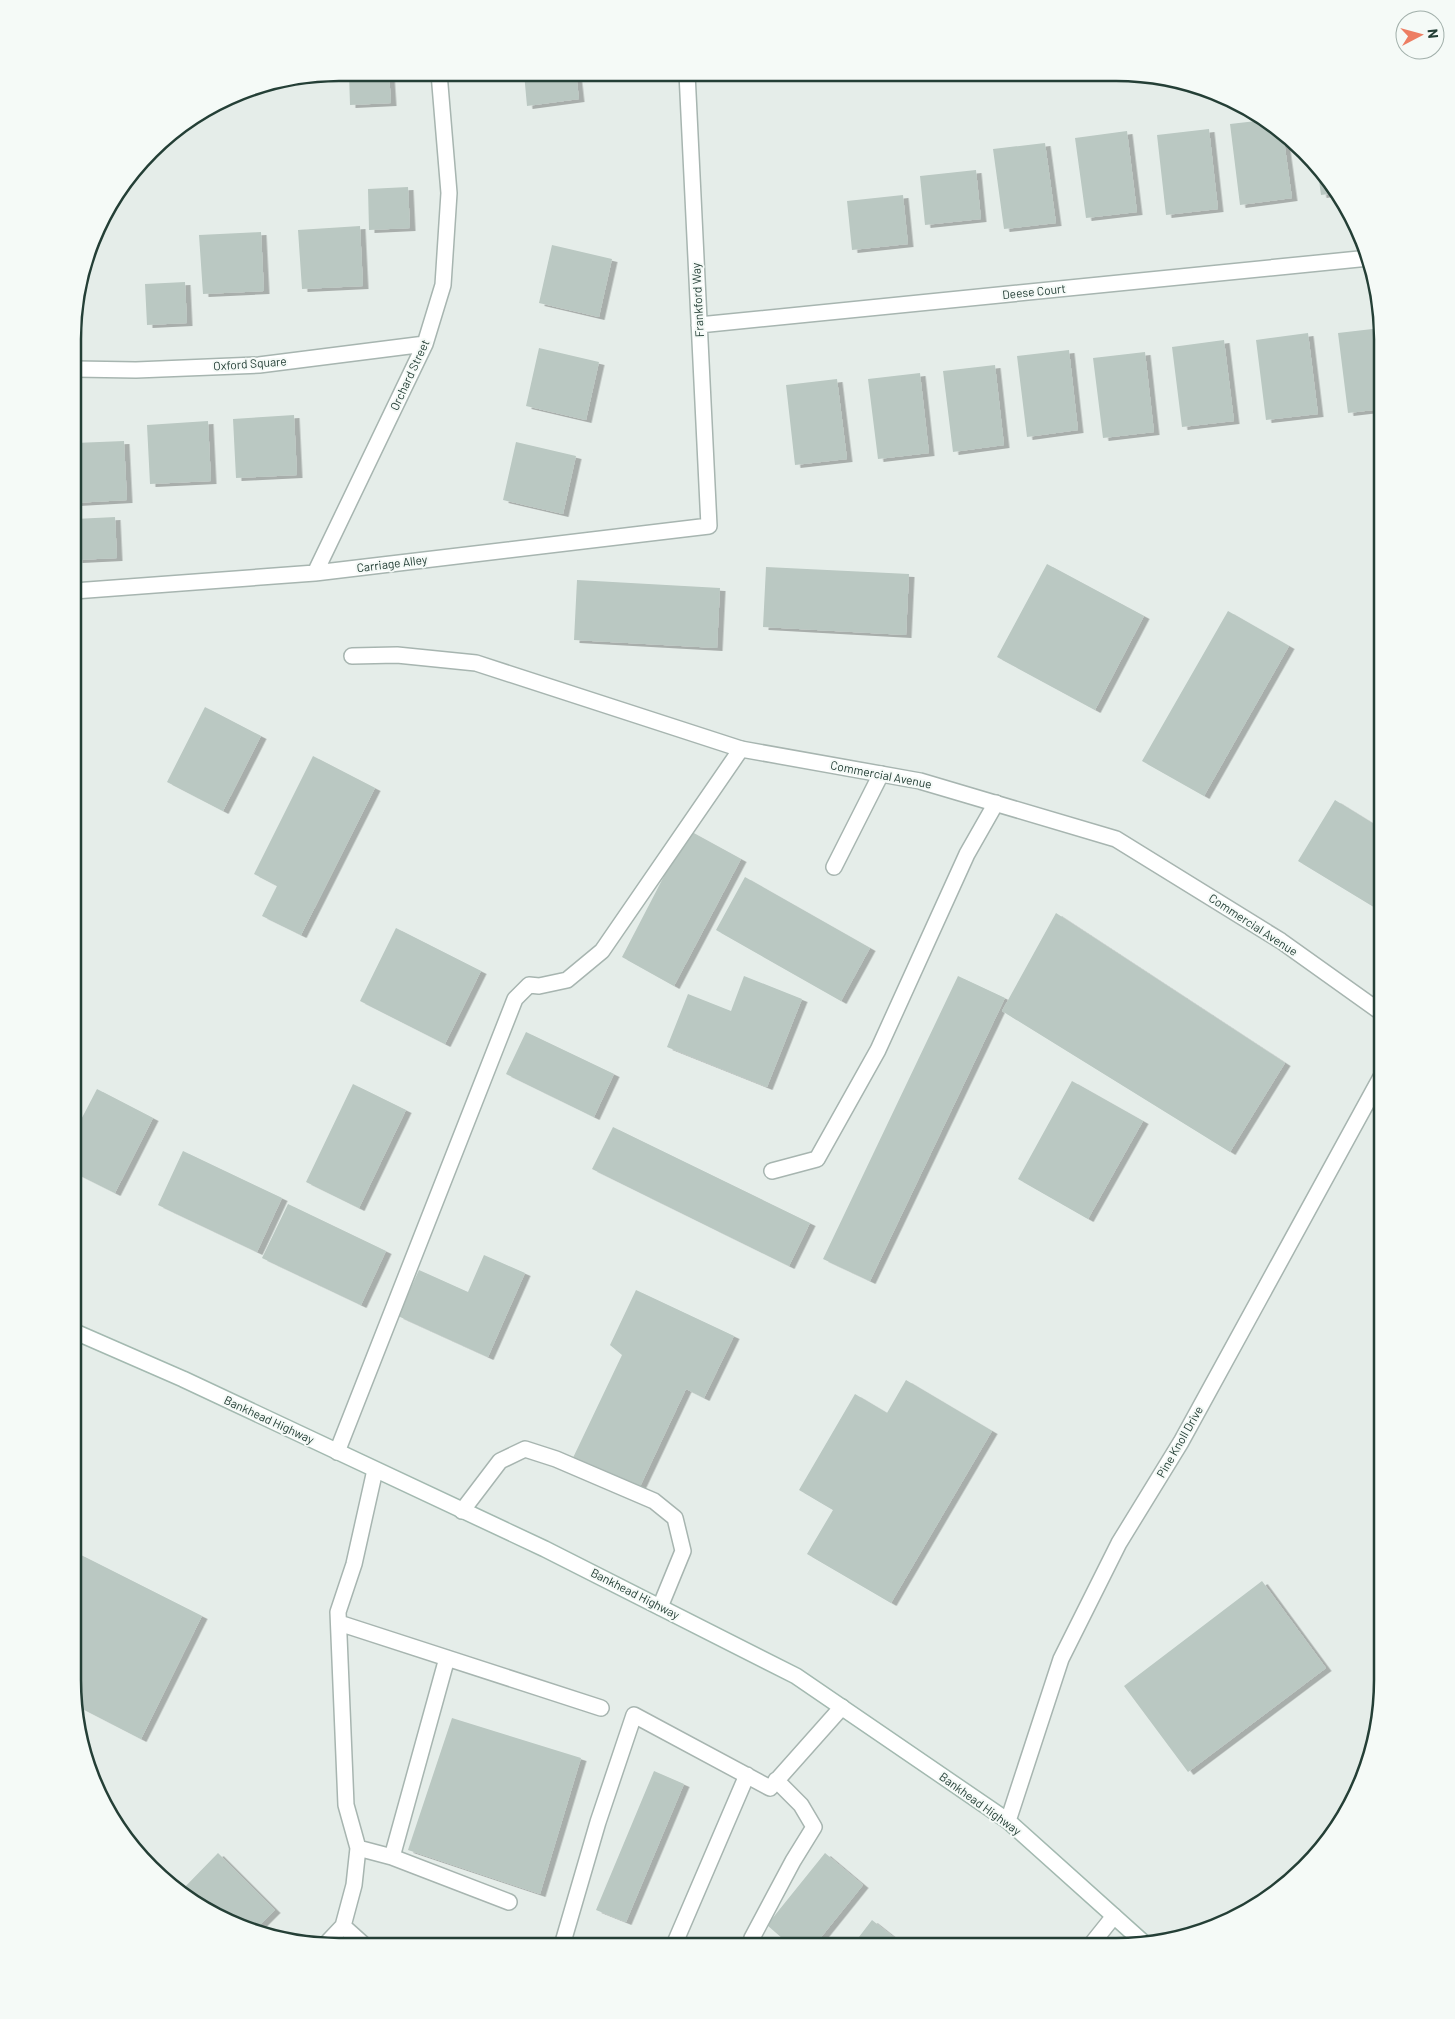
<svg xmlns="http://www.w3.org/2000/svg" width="1455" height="2019" viewBox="0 0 1455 2019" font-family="Barlow,sans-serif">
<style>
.building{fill:#bac8c2;filter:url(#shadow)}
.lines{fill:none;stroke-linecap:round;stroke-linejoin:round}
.service-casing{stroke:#a7b5b0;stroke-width:18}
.minor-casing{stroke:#a7b5b0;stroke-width:18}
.secondary-casing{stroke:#a3b9b0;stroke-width:18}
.service{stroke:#fff;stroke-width:15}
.minor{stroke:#fff;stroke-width:15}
.secondary{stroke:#fff;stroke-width:15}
.labels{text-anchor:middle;stroke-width:4;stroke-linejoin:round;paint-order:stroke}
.street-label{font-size:12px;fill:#243f36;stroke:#f5faf7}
.rim{fill:none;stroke:#243f36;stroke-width:2.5}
</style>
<defs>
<filter id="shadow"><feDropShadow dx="5.5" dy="3" stdDeviation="0" flood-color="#0004"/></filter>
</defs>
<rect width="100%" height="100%" fill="#e5ede9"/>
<!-- building -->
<path class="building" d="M349 73H389L391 103 350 105Z
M524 73H576L579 99 527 106Z
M1265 120 1283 133 1292 198 1240 205 1230 124Z
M1209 129 1218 209 1166 215 1157 135Z
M1127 131 1137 212 1086 218 1075 138Z
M1045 143 1056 223 1004 229 993 149Z
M1317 165 1336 193 1321 195Z
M976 170 981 219 925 225 920 176Z
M408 187 410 228 369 230 368 189Z
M903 195 908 244 852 250 847 201Z
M360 226 363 286 302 289 298 230Z
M261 232 264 291 203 294 199 235Z
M552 245 612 259 599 317 539 303Z
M185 282 187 323 147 325 145 284Z
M1381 328 1382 409 1348 413 1338 333Z
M1308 333 1318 414 1266 420 1256 340Z
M1224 340 1234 421 1182 427 1172 347Z
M539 348 599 362 586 420 526 406Z
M1069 350 1078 430 1027 437 1017 356Z
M1145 352 1154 432 1103 438 1093 358Z
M995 365 1004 445 953 452 943 371Z
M920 373 929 453 878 459 868 379Z
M837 379 847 459 795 465 786 385Z
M294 415 297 475 236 478 233 419Z
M208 421 211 481 150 484 147 425Z
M124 441 127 500 74 503 75 443Z
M516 442 576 456 563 514 503 500Z
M115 517 117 558 77 560 75 519Z
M1047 564 1144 616 1095 710 997 657Z
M766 567 909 574 906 635 763 627Z
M577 580 720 588 717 648 574 640Z
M1228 611 1289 646 1204 796 1142 761Z
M205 707 261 736 223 811 167 782Z
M313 756 375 788 301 935 262 916 277 886 254 874Z
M1335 800 1382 829V912L1298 861Z
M688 830 741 859 674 986 622 957Z
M745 877 870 948 841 1001 716 930Z
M1056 913 1285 1063 1230 1152 1002 1011Z
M396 928 481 971 445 1044 360 1001Z
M744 976 802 999 767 1087 667 1047 688 994 731 1011Z
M958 976 1005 998 870 1281 823 1259Z
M526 1032 614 1074 594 1117 506 1074Z
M1072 1081 1143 1121 1088 1219 1018 1179Z
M353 1084 406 1110 359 1208 306 1182Z
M97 1089 153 1118 115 1193 73 1172V1135Z
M613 1127 810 1223 789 1266 592 1169Z
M183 1151 282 1198 257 1252 158 1205Z
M288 1204 386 1251 361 1305 262 1258Z
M484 1255 525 1273 488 1357 398 1316 419 1270 468 1292Z
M636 1290 734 1336 704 1398 686 1389 637 1493 571 1462 622 1355 610 1345Z
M906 1380 992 1431 891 1603 807 1554 833 1510 799 1490 855 1394 887 1413Z
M79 1554 202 1616 141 1739 75 1705 73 1680V1567Z
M1262 1581 1326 1668 1188 1772 1124 1686Z
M452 1718 581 1758 540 1894 408 1850Z
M654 1771 684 1784 626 1922 596 1910Z
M218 1853 275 1910 253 1932 191 1901 180 1892Z
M825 1853 863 1885 814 1946H791L767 1925Z
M872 1920 905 1946H852Z"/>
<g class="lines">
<defs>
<path id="service" d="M834 867 881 774
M772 1171 817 1159 878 1050 967 854 996 803
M337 1452 515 999 529 985 539 986 567 980 602 951 741 749
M462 1511 500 1461 525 1449 556 1459 654 1501 675 1518 683 1551 660 1607
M339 1623 601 1708
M358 1848 392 1857 447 1658
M392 1857 509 1902
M343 1926 363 1944
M326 1944 343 1926 354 1885 358 1848 346 1805 338 1612 354 1564 375 1470
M565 1945 563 1942 598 1822 634 1715 770 1788 842 1707
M674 1945 747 1775
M750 1945 752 1938 793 1861 814 1827 801 1805 776 1780
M1090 1946 1114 1916"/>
<path id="minor" d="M699 325 1369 258
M75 369 136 370 259 365 425 344
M315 573 425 344 443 285 449 193 439 73
M74 591 315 573 709 526 687 73
M352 656 397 655 476 663 741 749 920 781 1116 839 1281 941 1382 1013
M1008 1821 1061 1659 1119 1543 1181 1442 1382 1075"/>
<path id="secondary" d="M73 1331 183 1379 545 1549 796 1676 1008 1821 1144 1943"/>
</defs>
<!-- service casing -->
<use href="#service" class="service-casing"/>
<!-- minor casing -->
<use href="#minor" class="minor-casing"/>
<!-- secondary casing -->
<use href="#secondary" class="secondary-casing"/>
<!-- service -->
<use href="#service" class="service"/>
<!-- minor -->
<use href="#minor" class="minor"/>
<!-- secondary -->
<use href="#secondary" class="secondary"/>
</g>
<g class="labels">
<!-- street labels -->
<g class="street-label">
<text transform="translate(1034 292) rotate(-6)" y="4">Deese Court</text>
<text transform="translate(698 300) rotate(-93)" y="4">Frankford Way</text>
<text transform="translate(250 364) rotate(-4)" y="4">Oxford Square</text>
<text transform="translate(410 375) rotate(-65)" y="4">Orchard Street</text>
<text transform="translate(392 564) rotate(-7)" y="4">Carriage Alley</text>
<text transform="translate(881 775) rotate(11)" y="4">Commercial Avenue</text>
<text transform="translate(1253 925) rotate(33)" y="4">Commercial Avenue</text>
<text transform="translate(269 1420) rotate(25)" y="4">Bankhead Highway</text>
<text transform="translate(1180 1442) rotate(-60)" y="4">Pine Knoll Drive</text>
<text transform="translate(635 1594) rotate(27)" y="4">Bankhead Highway</text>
<text transform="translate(980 1804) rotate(36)" y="4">Bankhead Highway</text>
</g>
</g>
<!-- crop -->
<path d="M0 0H1455V2019H0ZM339 81H1116A258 258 0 0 1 1374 339V1680A258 258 0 0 1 1116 1938H339A258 258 0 0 1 81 1680V339A258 258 0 0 1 339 81Z" fill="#f5faf7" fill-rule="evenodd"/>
<path class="rim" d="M339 81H1116A258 258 0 0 1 1374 339V1680A258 258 0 0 1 1116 1938H339A258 258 0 0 1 81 1680V339A258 258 0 0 1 339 81Z"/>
<!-- north arrow -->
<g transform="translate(1420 35) rotate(84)"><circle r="24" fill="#f5faf7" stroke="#a1afaa"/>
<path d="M0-4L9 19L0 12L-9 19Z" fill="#ed7e63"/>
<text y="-8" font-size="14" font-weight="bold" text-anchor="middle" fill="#243f36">N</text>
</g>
</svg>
